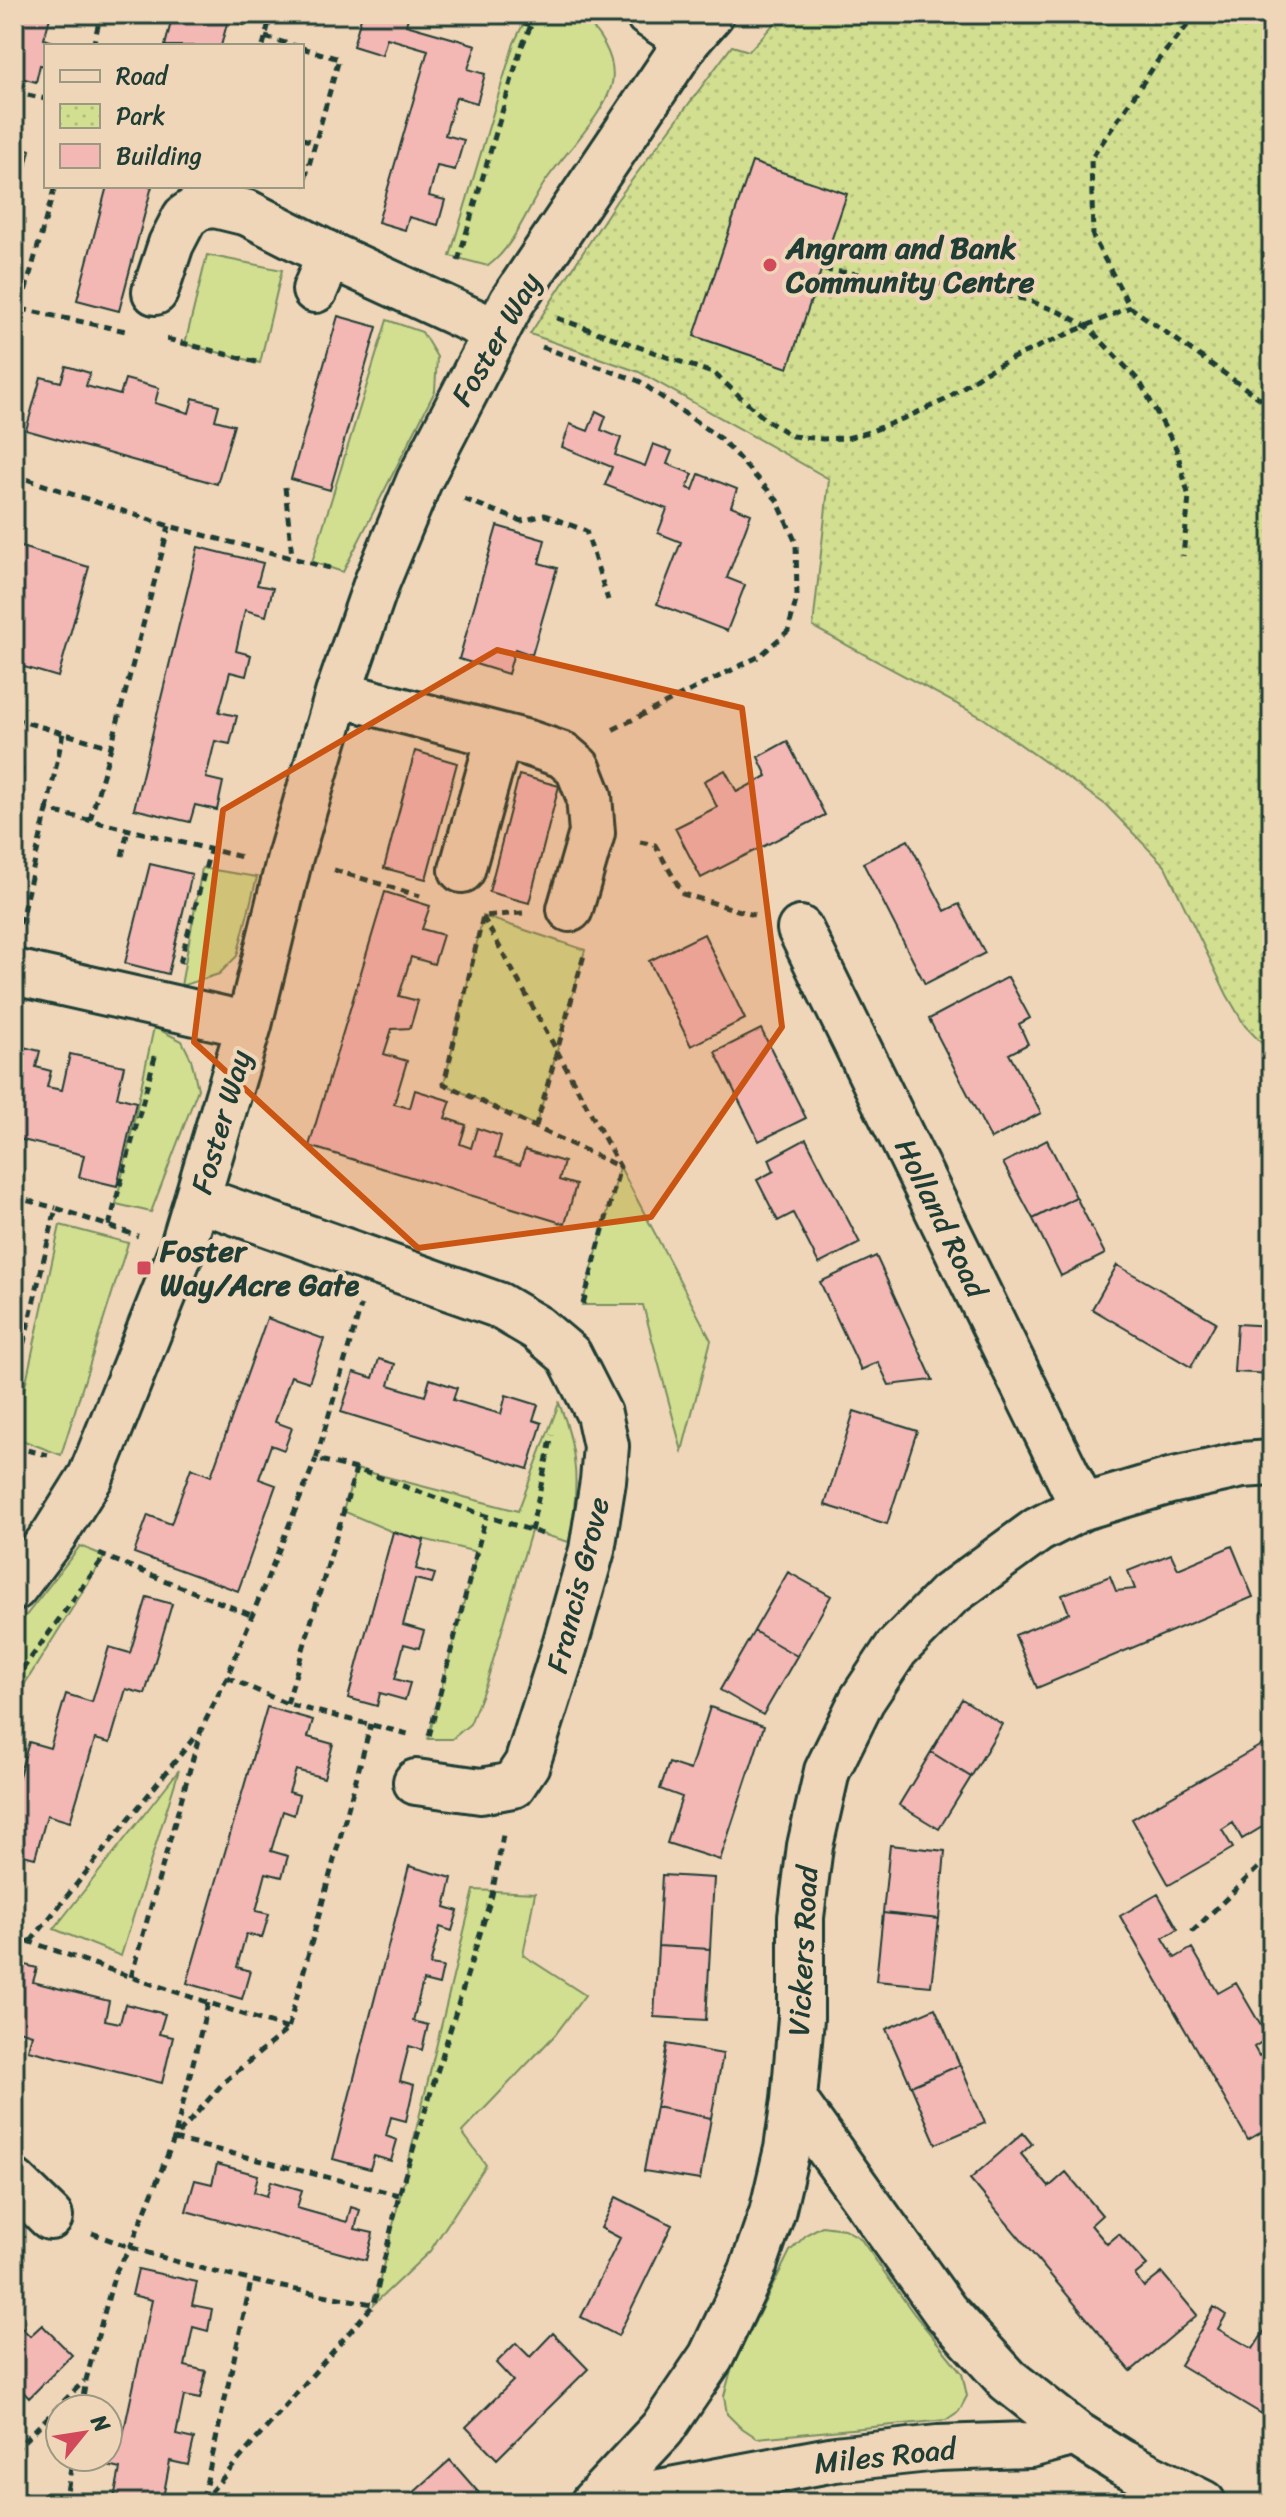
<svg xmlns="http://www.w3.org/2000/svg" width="1286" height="2517" viewBox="0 0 1286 2517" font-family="Sriracha,sans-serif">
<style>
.green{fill:#d2de90;stroke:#788e62;stroke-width:2}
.park{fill:url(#park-dots);stroke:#788e62;stroke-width:2}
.building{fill:#f3b7b4;stroke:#1f3d34;stroke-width:2}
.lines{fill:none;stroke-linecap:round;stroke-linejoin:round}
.minor-casing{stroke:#1f3d34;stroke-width:50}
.path{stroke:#1f3d34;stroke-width:5;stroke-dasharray:8 6;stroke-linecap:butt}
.minor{stroke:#f0d6b8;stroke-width:44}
.marked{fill:#ca5512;fill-opacity:0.2;stroke:#ca5512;stroke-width:6;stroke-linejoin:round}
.poi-dot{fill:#d1495b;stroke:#f0d6b8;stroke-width:3}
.labels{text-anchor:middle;stroke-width:8;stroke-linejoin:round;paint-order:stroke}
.poi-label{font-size:30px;font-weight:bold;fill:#1f3d34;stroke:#f0d6b8;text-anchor:start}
.street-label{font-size:30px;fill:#1f3d34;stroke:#f0d6b8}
</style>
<defs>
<pattern id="park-dots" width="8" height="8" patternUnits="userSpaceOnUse" patternTransform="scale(2)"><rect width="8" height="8" fill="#d2de90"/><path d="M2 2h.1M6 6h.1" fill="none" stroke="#b4bf7d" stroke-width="1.8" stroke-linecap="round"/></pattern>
</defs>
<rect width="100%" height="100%" fill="#f0d6b8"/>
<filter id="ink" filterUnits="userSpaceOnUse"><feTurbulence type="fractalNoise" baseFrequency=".0125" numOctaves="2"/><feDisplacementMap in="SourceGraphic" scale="16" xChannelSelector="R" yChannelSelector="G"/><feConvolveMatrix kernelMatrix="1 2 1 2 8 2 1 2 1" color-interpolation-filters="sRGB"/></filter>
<g filter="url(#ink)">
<!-- green -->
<path class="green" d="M528 14H579C598 30 617 57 612 83 607 112 560 158 543 185 526 211 514 247 488 266L450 256 514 43Z
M207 255 282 270 260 363 185 344Z
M387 320 422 332 437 357 435 391 343 572 312 562Z
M202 868 257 877 237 956 219 974 181 986Z
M483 916 585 950 536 1126 444 1084Z
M154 1027 182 1041 191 1059 198 1089 151 1212 116 1204Z
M620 1167 711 1340 682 1451 643 1305H582Z
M60 1225 128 1243 61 1455 14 1437Z
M559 1403C579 1451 579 1492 569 1542L531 1531 487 1681 470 1724 452 1739H428L477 1552 393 1532 343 1511 356 1469 518 1511Z
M80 1546 105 1556 14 1701V1631Z
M179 1770 121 1956 54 1929Z
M474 1890 535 1893 523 1955 585 1995 555 2035 462 2132 486 2165 430 2251 374 2304Z
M822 2226 844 2229 860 2238 914 2314 962 2373 967 2396 959 2411 946 2420 757 2438 739 2426 727 2414 724 2396 731 2370 790 2251 807 2234Z"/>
<!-- park -->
<path class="park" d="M783 14H1272V1054L1245 1026 1227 995 1165 866 1106 805 983 718 813 627 829 479 639 372 530 334 617 200 732 46 749 51Z"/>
<!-- building -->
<path class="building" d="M14 14H51L44 39 61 44 60 46H46V66L40 65 36 82 14 76Z
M173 14H247L244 25 228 20 221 46H165Z
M362 14H409L406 25 476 45 468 69 485 74 477 103 456 97 445 135 464 140 455 170 437 166 429 196 445 200 438 225 409 217 405 230 378 222 428 50 387 38 382 55 353 46Z
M14 145 30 150 25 171 14 168Z
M752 162 847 194 788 368 694 336Z
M107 186H152L119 311 77 300Z
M338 316 377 327 330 490 291 479Z
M66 366 90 373 86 386 120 395 125 379 159 388 155 403 189 413 193 398 219 405 215 420 234 425 217 484 26 430 41 377 61 382Z
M596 411 606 416 601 430 621 438 615 455 645 466 653 444 672 451 667 464 693 474 687 488 693 490 699 474 737 489 731 506 751 514 727 578 745 585 727 631 657 604 681 542 658 533 667 509 605 485 612 467 562 447 570 424 588 431Z
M497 526 545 540 539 563 557 568 532 655 515 649 508 674 459 659Z
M14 545 89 567 58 677 14 664Z
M198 547 263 563 257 585 273 588 266 616 245 610 236 651 251 655 246 676 230 672 219 712 237 716 230 744 215 741 206 778 223 782 217 810 195 805 190 822 134 809Z
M787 741 825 815 701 878 675 828 717 807 704 781 725 770 737 792 767 776 758 757Z
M415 751 457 763 426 879 384 868Z
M14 768 23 769 18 797 14 795Z
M519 775 559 786 529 903 489 892Z
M908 840 945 911 959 904 985 953 925 984 863 863Z
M150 864 192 874 168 974 125 963Z
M385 892 430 906 422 929 443 935 434 964 411 957 399 996 418 1001 410 1028 392 1029 384 1054 407 1061 394 1104 410 1108 415 1090 451 1101 445 1118 466 1125 460 1144 471 1148 477 1128 501 1136 495 1157 520 1165 525 1150 564 1162 559 1180 576 1185 565 1224 309 1146Z
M704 934 745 1019 691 1046 649 961Z
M1008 977 1030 1018 1019 1024 1028 1044 1009 1054 1041 1113 991 1139 929 1019Z
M761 1029 806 1118 759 1141 715 1052Z
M15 1045 40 1051 36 1067 51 1071 47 1087 62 1090 70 1054 124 1066 117 1097 136 1102 117 1186 79 1177 84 1155 14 1138Z
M806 1139 860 1243 819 1264 793 1213 778 1221 757 1180 774 1171 769 1159Z
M1047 1140 1076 1197 1033 1219 1003 1163Z
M1076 1197 1105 1254 1061 1276 1033 1219Z
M876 1256 933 1380 889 1385 878 1362 861 1370 820 1282Z
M1117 1265 1216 1322 1191 1367 1092 1309Z
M267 1318 324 1339 309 1382 291 1376 275 1422 292 1428 284 1450 271 1445 259 1479 276 1485 238 1591 134 1553 148 1515 171 1524 191 1468 211 1476Z
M1237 1324 1272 1326V1374L1234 1372Z
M379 1359 395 1364 389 1385 425 1396 430 1379 457 1388 453 1400 501 1414 506 1395 538 1405 533 1420 542 1423 528 1469 341 1412 354 1372 373 1378Z
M854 1411 917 1431 887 1524 825 1505Z
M393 1532 424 1540 416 1569 435 1574 432 1583 415 1579 403 1625 424 1631 419 1648 404 1644 395 1679 410 1683 405 1700 380 1693 377 1706 348 1698Z
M1232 1546 1253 1597 1037 1688 1015 1635 1069 1613 1062 1595 1110 1576 1116 1591 1135 1589 1128 1571 1171 1554 1178 1569Z
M788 1572 831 1596 797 1656 754 1631Z
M147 1597 172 1604 145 1694 126 1689 110 1743 95 1739 70 1822 47 1815 35 1858 19 1854 14 1873V1793L29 1742 50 1748 66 1694 92 1702 109 1647 130 1653Z
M754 1631 797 1656 763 1715 720 1690Z
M962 1699 1002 1724 971 1777 931 1752Z
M267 1707 313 1720 308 1737 333 1744 324 1778 296 1770 289 1792 299 1795 294 1815 283 1811 271 1851 288 1856 282 1877 266 1873 256 1911 269 1914 262 1938 246 1934 237 1967 250 1971 242 1999 187 1983Z
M710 1707 764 1726 720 1860 667 1843 682 1797 660 1789 669 1763 690 1770Z
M1263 1744 1272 1760V1821L1242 1839 1233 1823 1222 1830 1233 1848 1169 1885 1132 1819Z
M931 1752 971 1777 939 1829 899 1805Z
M890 1845 945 1851 939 1919 883 1913Z
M409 1866 452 1878 445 1907 458 1911 452 1931 440 1927 430 1965 443 1967 439 1985 423 1981 413 2021 428 2025 422 2050 409 2046 400 2081 414 2085 406 2121 391 2117 386 2136 397 2140 391 2161 374 2156 370 2169 333 2159Z
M662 1875 714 1878 710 1949 658 1946Z
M1158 1894 1178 1929 1163 1938 1175 1958 1192 1948 1218 1993 1236 1983 1268 2038 1254 2047 1259 2056 1272 2049V2126L1248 2140 1120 1916Z
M883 1913 939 1919 931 1986 876 1981Z
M658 1946 710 1949 706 2020 654 2017Z
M14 1962 37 1968 33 1982 109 2001 105 2020 120 2023 125 2004 165 2014 159 2034 173 2037 162 2083 28 2050 32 2034 15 2029 14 2035Z
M935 2008 960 2065 911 2086 886 2029Z
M667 2044 723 2054 711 2118 656 2107Z
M960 2065 985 2123 936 2144 911 2086Z
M656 2107 711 2118 700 2180 644 2171Z
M1023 2133 1032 2144 1021 2154 1049 2187 1066 2172 1102 2215 1091 2225 1107 2244 1119 2234 1147 2265 1135 2275 1144 2287 1162 2273 1197 2315 1131 2371 970 2179Z
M217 2164 258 2175 254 2192 267 2196 271 2181 302 2190 297 2208 347 2222 351 2207 360 2210 355 2229 373 2233 366 2260 186 2211 195 2180 212 2184Z
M616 2197 672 2225 618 2336 581 2317 620 2238 601 2228Z
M138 2269 197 2282 192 2305 212 2309 208 2331 193 2327 185 2366 206 2371 200 2399 184 2396 176 2435 194 2439 188 2465 170 2461 163 2498 175 2500 174 2503H113L120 2469 95 2463 96 2457H108V2431L123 2435 152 2300 132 2295Z
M1214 2307 1226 2315 1218 2329 1253 2349 1267 2327 1272 2330V2420L1180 2365Z
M14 2320 30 2336 42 2325 72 2355 29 2398 14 2382Z
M553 2333 588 2369 497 2459 466 2427 513 2381 496 2363 516 2343 530 2357Z
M450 2460 479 2493 468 2503H402Z"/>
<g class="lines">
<defs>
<path id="minor" d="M648 14 688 40
M315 290 330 255
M155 292 171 244 185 217 199 207 215 205 248 213 330 255 495 331
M338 694 528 743 563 755 578 768 589 796 592 833 570 909
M462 870 499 737
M800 929 1083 1507
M14 972 249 1025
M198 1199 498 1305 537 1328 569 1355 599 1414 606 1446 603 1481 592 1550 565 1645 527 1764 513 1785 481 1791 416 1782
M14 1588 54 1535 91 1476 182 1249 249 1025 290 857 338 694 377 582 419 481 512 302 688 40 711 14
M794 2100 945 2311 1008 2380 1075 2433 1121 2462 1203 2503
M14 2182 50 2217
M593 2503 662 2429 711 2357 752 2271 772 2213 787 2149 794 2100 801 2018V1917L810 1846 827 1771 862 1700 896 1649 949 1595 1038 1530 1083 1507 1170 1481 1242 1465 1272 1463
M601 2503 835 2459 938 2448 1030 2445 1075 2433"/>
</defs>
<!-- minor casing -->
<use href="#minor" class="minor-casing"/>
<!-- path -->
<path class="path" d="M495 14 531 25
M1197 14 1159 59 1091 159 1093 237 1130 307 1272 407
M265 37 296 46
M93 46 101 14
M263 46 271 14
M302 48 339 59 303 186
M14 92 46 99
M302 139 315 142
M458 261 521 48 536 14
M824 270 976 288 1027 300 1062 313 1088 327 1140 382 1176 448 1189 497 1183 556
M21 309 126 331
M557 318 715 374 766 420 792 436 823 439 847 438 869 432 907 417 945 400 985 372 1017 356 1130 307
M14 331 55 186
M167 339 260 363
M542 347 639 381 722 440 777 500 796 543 797 597 788 631 760 656 608 732
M14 475 169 526 330 568
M285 487 292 556
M464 499 521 521 545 515 586 531 608 600
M14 719 111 747 169 526
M47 810 63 733
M90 820 111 747
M640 842 655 845 683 894 754 915
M122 856 128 830
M334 870 420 896
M523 913 483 916 444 1084 620 1167
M483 917 557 1051 536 1126
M20 924 47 810 242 857
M180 963 210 851
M14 1197 56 1208
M109 1226 156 1053
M583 1304 620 1167 557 1051 584 955
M14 1384 56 1208 138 1236
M14 1447 48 1455
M356 1469 316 1459 361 1306
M531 1531 552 1435
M99 1554 251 1615
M227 1677 287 1704 408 1734
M14 1681 105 1556
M287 1704 356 1469 486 1516 546 1535
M429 1736 486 1516
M1192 1932 1272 1854
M14 1936 131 1977 288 2029
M31 1941 197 1734
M131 1977 201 1730 227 1677 316 1459
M208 2003 174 2139 399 2195
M92 2233C183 2269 277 2287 373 2304
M81 2409 86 2380 115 2273 130 2248 174 2139 224 2082 288 2029 371 1724
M14 2451 84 2381
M203 2498 251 2282
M65 2503 73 2457
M201 2503 374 2304 399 2195 492 1895 503 1835"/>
<!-- minor -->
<use href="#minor" class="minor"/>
</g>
</g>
<!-- marked area -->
<path class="marked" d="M497 650 742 708 782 1027 651 1217 418 1248 194 1042 223 810Z"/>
<!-- markers -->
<g class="poi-dot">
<circle cx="770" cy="265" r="8"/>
<rect x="136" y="1260" width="16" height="16" rx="4"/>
</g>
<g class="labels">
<!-- poi labels -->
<g class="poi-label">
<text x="786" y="258">Angram and Bank<tspan x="786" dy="34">Community Centre</tspan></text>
<text x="160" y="1261">Foster<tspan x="160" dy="34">Way/Acre Gate</tspan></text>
</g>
<!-- street labels -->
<g class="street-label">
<text transform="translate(496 339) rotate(-60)" y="10">Foster Way</text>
<text transform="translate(221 1122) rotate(-74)" y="10">Foster Way</text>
<text transform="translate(941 1218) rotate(64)" y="10">Holland Road</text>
<text transform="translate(578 1585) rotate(-76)" y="10">Francis Grove</text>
<text transform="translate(803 1951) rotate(-87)" y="10">Vickers Road</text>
<text transform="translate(885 2456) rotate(-6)" y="10">Miles Road</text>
</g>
</g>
<!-- margin -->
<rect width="1286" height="2517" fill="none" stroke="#f0d6b8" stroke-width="48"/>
<rect x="24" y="24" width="1238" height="2469" fill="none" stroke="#1f3d34" stroke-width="3" filter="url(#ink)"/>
<!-- legend -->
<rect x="44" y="44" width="260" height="144" fill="#f0d6b8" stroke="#9c9983" stroke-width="2"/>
<rect x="60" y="70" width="40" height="12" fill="#f0d6b8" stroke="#9c9983" stroke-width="2"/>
<text x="116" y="84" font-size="24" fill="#1f3d34">Road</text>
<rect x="60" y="104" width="40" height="24" fill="url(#park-dots)" stroke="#9c9983" stroke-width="2"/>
<text x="116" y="124" font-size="24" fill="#1f3d34">Park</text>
<rect x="60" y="144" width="40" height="24" fill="#f3b7b4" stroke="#9c9983" stroke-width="2"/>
<text x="116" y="164" font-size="24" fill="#1f3d34">Building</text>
<!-- north arrow -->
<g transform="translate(84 2433) rotate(60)"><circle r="38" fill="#f0d6b8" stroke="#9c9983" stroke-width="2"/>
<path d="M0-6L14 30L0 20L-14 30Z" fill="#d1495b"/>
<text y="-12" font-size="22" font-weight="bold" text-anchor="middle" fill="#1f3d34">N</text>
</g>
</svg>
